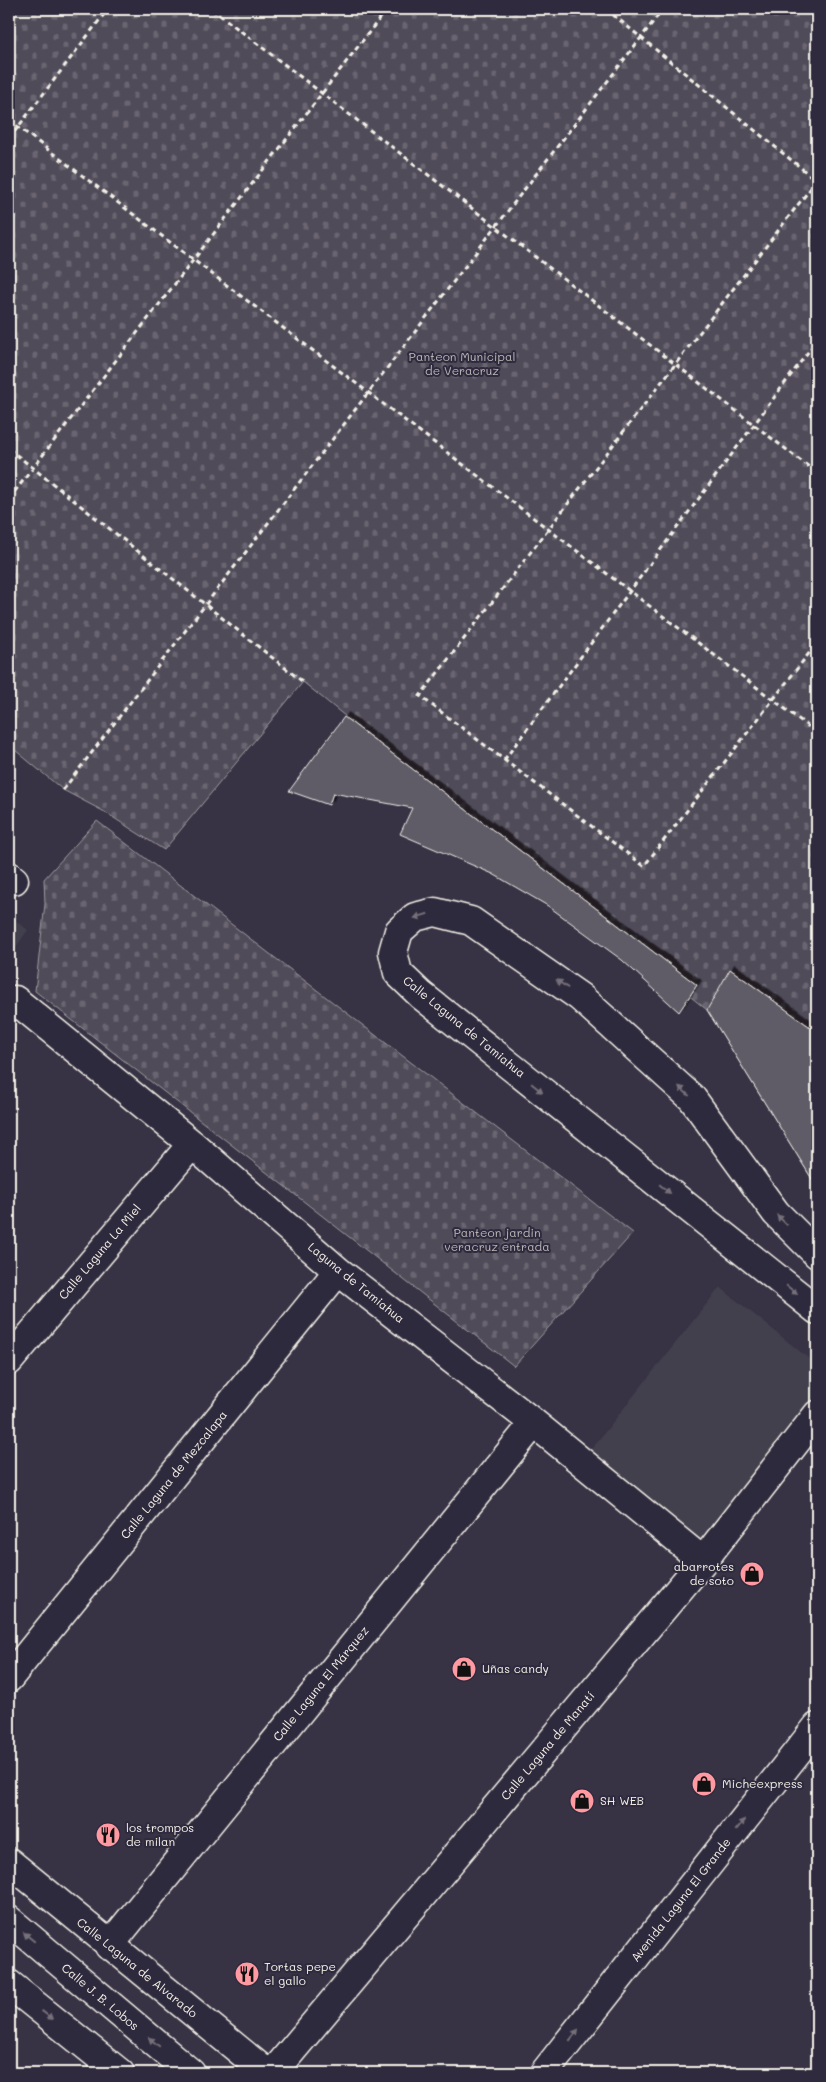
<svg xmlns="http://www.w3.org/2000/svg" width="826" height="2082" viewBox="0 0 826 2082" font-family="Mali,sans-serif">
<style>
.built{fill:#433f4e}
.cemetery{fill:url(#cemetery-stones);stroke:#a29ea0}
.building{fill:#5f5c67;stroke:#f4f1e8;filter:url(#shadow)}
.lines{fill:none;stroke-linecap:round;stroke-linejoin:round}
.street-casing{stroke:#f4f1e8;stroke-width:31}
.secondary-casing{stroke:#f4f1e8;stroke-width:31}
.path{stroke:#f4f1e8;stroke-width:3;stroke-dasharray:5 4;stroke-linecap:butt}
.street{stroke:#2f2a3d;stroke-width:28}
.secondary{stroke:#2f2a3d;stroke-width:28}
.oneway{fill:#747079}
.labels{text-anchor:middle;stroke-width:4;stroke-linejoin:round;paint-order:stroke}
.park-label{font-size:12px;fill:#bbb7b6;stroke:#2f2a3d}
.street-label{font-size:12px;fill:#f4f1e8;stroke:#2f2a3d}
.poi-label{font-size:12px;fill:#f4f1e8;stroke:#2f2a3d;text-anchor:start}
</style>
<defs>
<pattern id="cemetery-stones" width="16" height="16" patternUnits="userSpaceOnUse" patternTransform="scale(1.25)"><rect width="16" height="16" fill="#504b59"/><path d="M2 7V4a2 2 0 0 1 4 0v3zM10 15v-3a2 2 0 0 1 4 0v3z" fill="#6a6571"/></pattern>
<filter id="shadow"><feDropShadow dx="4.5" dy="-4.5" stdDeviation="0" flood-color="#0009"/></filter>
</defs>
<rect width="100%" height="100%" fill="#373244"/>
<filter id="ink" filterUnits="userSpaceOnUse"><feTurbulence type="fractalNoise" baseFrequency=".02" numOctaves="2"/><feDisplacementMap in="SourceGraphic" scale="10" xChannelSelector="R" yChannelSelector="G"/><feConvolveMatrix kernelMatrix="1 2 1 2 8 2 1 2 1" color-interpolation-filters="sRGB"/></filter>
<g filter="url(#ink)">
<!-- built -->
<path class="built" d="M9 915 28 930 9 957Z
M720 1287 817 1365V1400L700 1548 585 1457Z"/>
<!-- cemetery -->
<path class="cemetery" d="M9 9H817V1187L707 1010 303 682 164 850 103 811 63 790 9 745Z
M97 821 633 1233 514 1366 35 991 45 904 44 879Z"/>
<!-- building -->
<path class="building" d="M344 717 697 985 679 1012 622 960 548 906 493 874 400 834 412 808 333 793 329 805 289 791Z
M730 969 817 1032V1187L707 1010Z"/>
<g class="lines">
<defs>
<path id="street" d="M9 876 14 880
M9 1007 15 1000 192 1144 338 1271 534 1423 703 1561
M817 1254 776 1213 692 1098 580 997 471 921 435 912 415 917 399 931 393 952 398 973 421 995 817 1310
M9 1361 192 1144
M9 1678 338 1271
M9 1862 267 2073
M109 1946 534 1423
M273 2073 703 1561 817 1415
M544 2073 817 1727"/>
<path id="secondary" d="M9 1920 191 2073
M9 1984 120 2073"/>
</defs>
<!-- street casing -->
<use href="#street" class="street-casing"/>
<!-- secondary casing -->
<use href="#secondary" class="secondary-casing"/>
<!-- path -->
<path class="path" d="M212 9 817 473
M606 9 817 181
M9 120 817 733
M9 139 108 9
M817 180 420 696 644 866 817 643
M9 449 303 682
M9 499 387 9
M504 760 817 340
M63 790 663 9"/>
<!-- street -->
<use href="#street" class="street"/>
<!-- secondary -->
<use href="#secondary" class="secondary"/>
</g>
<!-- one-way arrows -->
<defs><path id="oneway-solid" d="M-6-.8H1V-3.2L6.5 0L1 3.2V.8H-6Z" transform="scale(1.25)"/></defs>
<g class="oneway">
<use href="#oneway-solid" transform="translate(421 916) rotate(163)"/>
<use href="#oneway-solid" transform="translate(562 984) rotate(-145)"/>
<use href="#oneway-solid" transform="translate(537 1088) rotate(39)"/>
<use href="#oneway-solid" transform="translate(684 1091) rotate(-138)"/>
<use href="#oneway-solid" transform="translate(665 1189) rotate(39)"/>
<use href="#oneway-solid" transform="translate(782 1220) rotate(-136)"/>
<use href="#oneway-solid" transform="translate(792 1290) rotate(39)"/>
<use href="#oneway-solid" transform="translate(740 1825) rotate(-52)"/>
<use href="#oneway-solid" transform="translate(29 1937) rotate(-140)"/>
<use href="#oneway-solid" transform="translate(47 2015) rotate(38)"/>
<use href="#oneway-solid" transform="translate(574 2035) rotate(-52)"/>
<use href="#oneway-solid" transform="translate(154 2042) rotate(-140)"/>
</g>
</g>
<!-- icons -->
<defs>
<symbol id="shop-disc" viewBox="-11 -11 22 22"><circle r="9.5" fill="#ff9aa2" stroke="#2f2a3d"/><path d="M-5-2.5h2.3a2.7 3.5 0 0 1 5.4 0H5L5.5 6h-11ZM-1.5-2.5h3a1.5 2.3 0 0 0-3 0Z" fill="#111"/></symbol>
<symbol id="restaurant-disc" viewBox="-11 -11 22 22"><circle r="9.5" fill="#ff9aa2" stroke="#2f2a3d"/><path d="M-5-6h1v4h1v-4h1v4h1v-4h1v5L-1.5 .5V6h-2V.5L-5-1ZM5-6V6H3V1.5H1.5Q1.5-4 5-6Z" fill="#111"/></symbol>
</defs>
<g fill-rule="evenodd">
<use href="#shop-disc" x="738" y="1560" width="28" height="28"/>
<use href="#shop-disc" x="450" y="1655" width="28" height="28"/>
<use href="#shop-disc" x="690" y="1770" width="28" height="28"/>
<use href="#shop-disc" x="568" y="1787" width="28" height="28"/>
<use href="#restaurant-disc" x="94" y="1821" width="28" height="28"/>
<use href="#restaurant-disc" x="233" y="1960" width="28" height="28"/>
</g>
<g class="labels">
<!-- park labels -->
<g class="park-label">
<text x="462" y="361">Panteon Municipal<tspan x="462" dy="14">de Veracruz</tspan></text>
<text x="497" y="1237">Panteon jardin<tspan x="497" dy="14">veracruz entrada</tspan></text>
</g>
<!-- street labels -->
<g class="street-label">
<text transform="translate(464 1027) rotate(39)" y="4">Calle Laguna de Tamiahua</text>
<text transform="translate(100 1252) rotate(-50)" y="4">Calle Laguna La Miel</text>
<text transform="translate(356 1283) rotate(39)" y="4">Laguna de Tamiahua</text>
<text transform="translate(174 1475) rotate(-51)" y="4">Calle Laguna de Mezcalapa</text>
<text transform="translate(321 1684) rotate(-51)" y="4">Calle Laguna El Márquez</text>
<text transform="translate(548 1746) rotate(-50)" y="4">Calle Laguna de Manatí</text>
<text transform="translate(681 1900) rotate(-52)" y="4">Avenida Laguna El Grande</text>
<text transform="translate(137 1968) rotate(39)" y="4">Calle Laguna de Alvarado</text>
<text transform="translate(100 1997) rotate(40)" y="4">Calle J. B. Lobos</text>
</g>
<!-- poi labels -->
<g class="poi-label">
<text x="734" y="1571" text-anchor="end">abarrotes<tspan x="734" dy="14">de soto</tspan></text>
<text x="482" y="1673">Uñas candy</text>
<text x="722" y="1788">Micheexpress</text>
<text x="600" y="1805">SH WEB</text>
<text x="126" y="1832">los trompos<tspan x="126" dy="14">de milan</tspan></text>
<text x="264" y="1971">Tortas pepe<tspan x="264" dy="14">el gallo</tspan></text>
</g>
</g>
<!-- margin -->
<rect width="826" height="2082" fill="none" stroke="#2f2a3d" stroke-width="30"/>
<rect x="15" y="15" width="796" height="2052" fill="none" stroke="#f4f1e8" stroke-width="2" filter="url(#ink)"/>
</svg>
